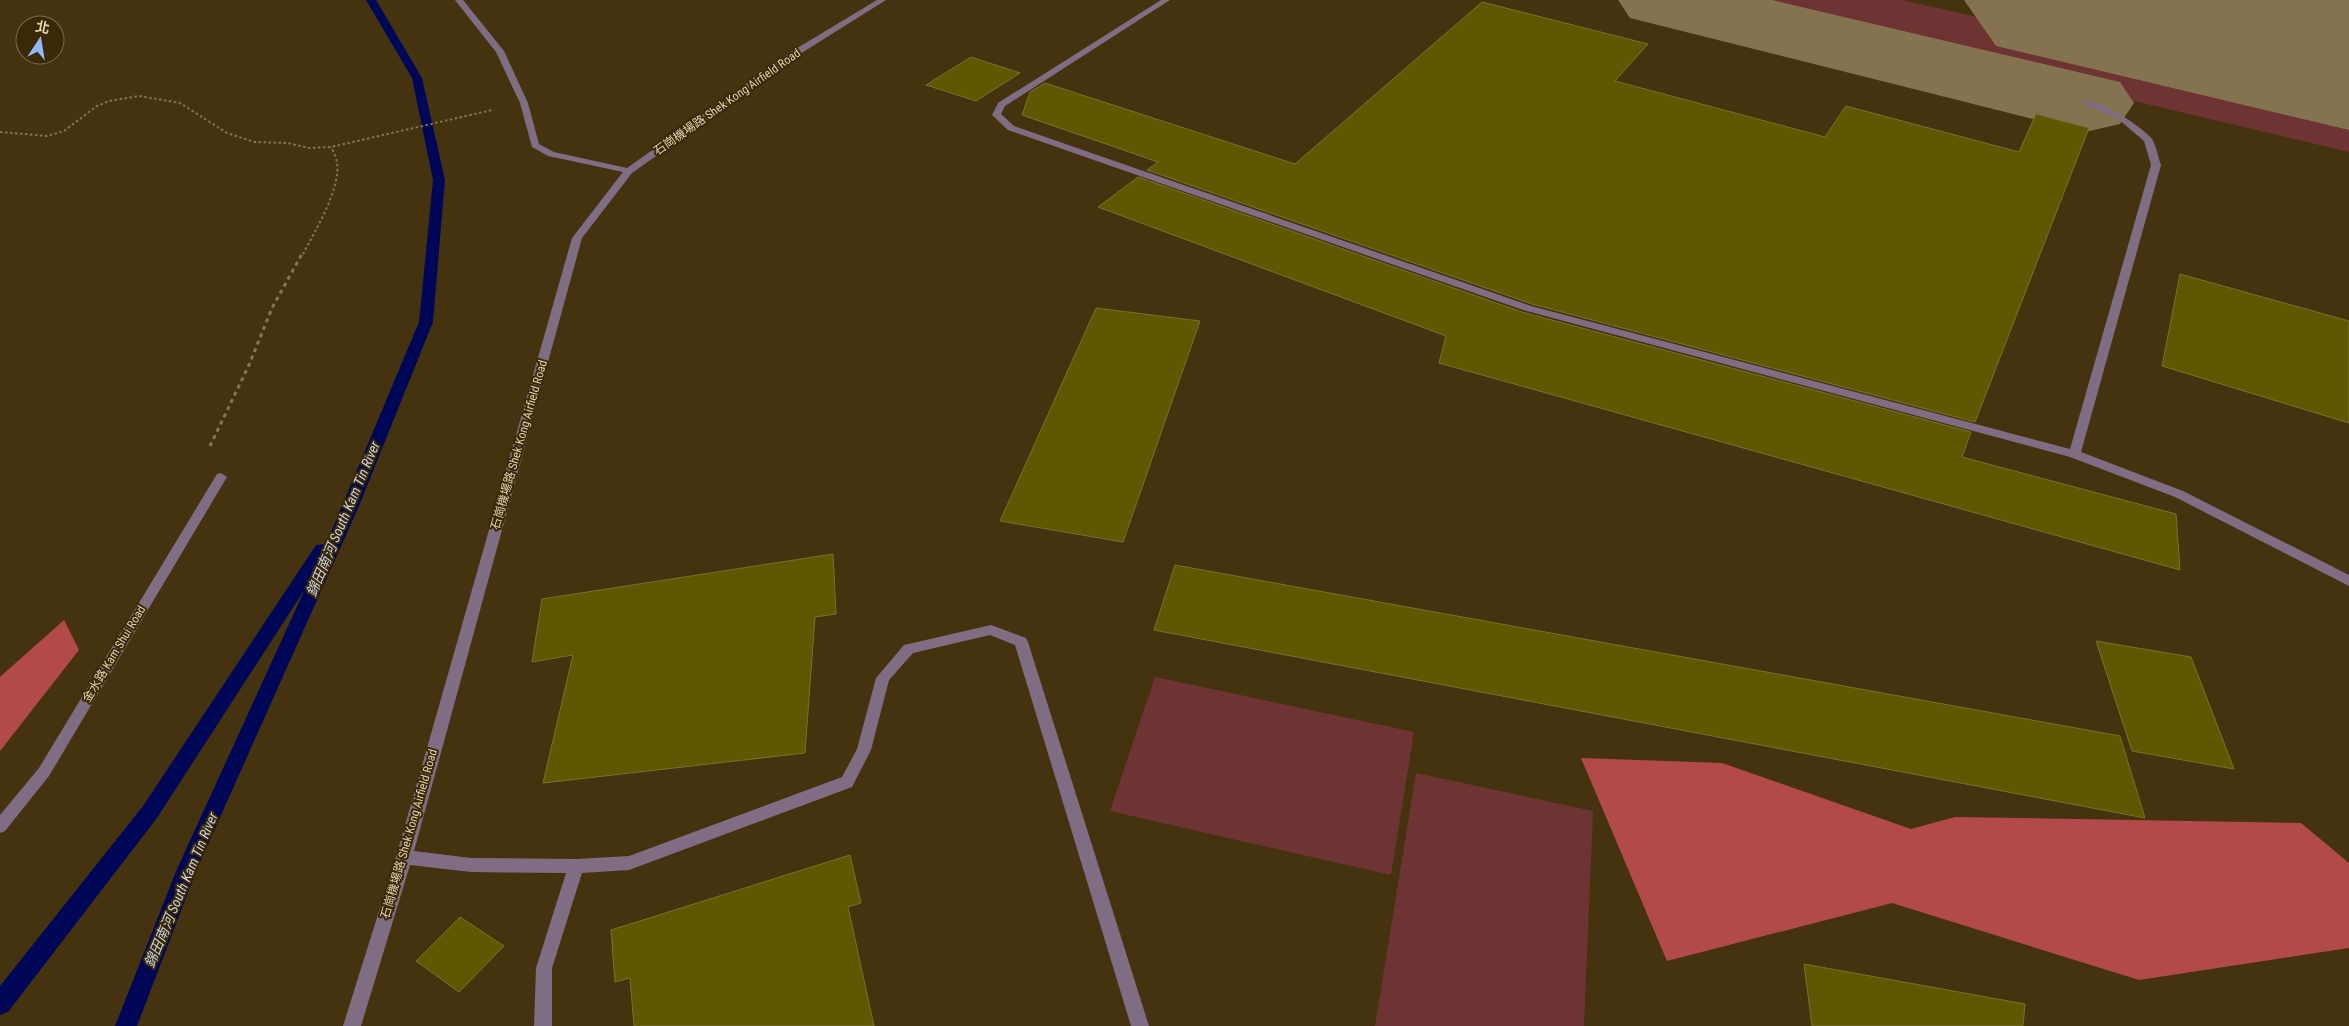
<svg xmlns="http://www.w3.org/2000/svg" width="2349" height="1026" viewBox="0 0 2349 1026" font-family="'Roboto Condensed','Noto Sans TC',sans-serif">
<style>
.green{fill:#6e3433}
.forest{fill:#b24a4a}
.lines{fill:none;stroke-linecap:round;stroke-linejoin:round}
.stream{fill:#000757;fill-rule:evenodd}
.taxiway{fill:#847250;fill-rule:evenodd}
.runway{fill:#847250;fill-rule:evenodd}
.building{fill:#605702;stroke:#7b7229}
.path-far1{stroke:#867452;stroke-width:2;stroke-dasharray:2.5 2.5;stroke-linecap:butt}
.path{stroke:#867452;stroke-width:3;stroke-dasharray:4 4;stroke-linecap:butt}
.minor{fill:#806c83;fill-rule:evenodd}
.labels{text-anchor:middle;stroke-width:4;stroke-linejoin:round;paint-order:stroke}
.street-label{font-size:12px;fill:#e2d0b0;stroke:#3a2904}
.water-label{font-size:14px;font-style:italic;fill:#c7d3ea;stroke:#3a2904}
</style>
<rect width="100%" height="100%" fill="#453310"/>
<!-- green -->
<path class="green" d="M1709 0H1902L2349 101V152Z
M2215 0H2349V28Z
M1155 677 1414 732 1391 875 1110 811Z
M1416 773 1593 811 1584 1026H1375Z"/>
<!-- forest -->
<path class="forest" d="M64 620 79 650 0 751V677Z
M1581 758 1722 763 1911 829 1955 817 2301 823 2349 863V948L2139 980 1892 903 1667 961Z"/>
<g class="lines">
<!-- stream -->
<path class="stream" d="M366 0H376L422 78 445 180 433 322 359 506 197 869 137 1026H115L177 869 305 589 157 818 8 1012 0 1015V986L143 806 316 545 326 544 419 322 433 180 412 78Z"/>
<!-- taxiway -->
<path class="taxiway" d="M1618 0H1772L2120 82 2134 103 2120 124 2085 132 1630 18Z"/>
<!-- runway -->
<path class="runway" d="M1964 0H2349V130L1996 46Z"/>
</g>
<!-- building -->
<path class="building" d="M1482 2 1648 44 1615 81 1825 137 1846 106 2019 152 2036 114 2089 128 1975 422 1532 304 1147 170 1158 162 1022 115 1030 92 1045 83 1295 164Z
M971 57 1020 73 976 101 926 85Z
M1138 177 1522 312 1971 432 1962 457 2176 514 2180 570 1439 363 1446 336 1098 207Z
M2180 274 2349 321V423L2162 366Z
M1096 308 1200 321 1123 542 1000 521Z
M833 554 836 614 815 617 805 753 543 783 573 655 532 662 542 599Z
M1175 565 2120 736 2145 818 1154 630Z
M2096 641 2191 657 2234 769 2132 751Z
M850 855 861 903 848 907 874 1026H634L630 978 615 982 611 930Z
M460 917 504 946 459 992 416 961Z
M1804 964 2025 1004 2023 1026H1812Z"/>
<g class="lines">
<!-- path-far1 -->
<path class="path-far1" d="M0 132 47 136 64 131 97 106 109 101 139 96 180 103 227 133 254 142 287 143 309 148 331 147 492 110
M303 254C315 231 341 189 337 162 336 157 333 151 331 147"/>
<!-- path -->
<path class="path" d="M210 446 249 365 272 308 303 252"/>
<!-- minor -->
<path class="minor" d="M455 0H463L504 51 528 103 539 144 554 152 627 168 794 50 877 0H886L800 54 632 173 582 238 414 851 471 858 576 859 629 856 842 777 857 749 876 678 904 645 991 625 1026 638 1028 642 1149 1026H1131L1015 645 990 635 913 653 889 680 871 750 852 787 629 870 582 873 552 968V1026H534L536 968 566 873 471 872 410 865 361 1026H343L396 857 572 238 623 172 548 156 532 147 520 103 496 52Z
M1161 0H1170L1005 106 1001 114 1014 126 1531 306 2070 449 2151 165 2144 141 2117 118 2081 103C2093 94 2143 127 2152 139 2156 145 2158 157 2161 165L2081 452 2183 491 2349 575V586L2175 497 2070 457 1523 310 1008 130 992 115 998 103Z
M221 473 227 477 49 776 5 831 0 833V815L39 768 217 474Z"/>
</g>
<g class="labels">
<!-- street labels -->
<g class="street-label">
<text transform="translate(727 102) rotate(-35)" y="4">石崗機場路 Shek Kong Airfield Road</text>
<text transform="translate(519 445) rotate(-74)" y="4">石崗機場路 Shek Kong Airfield Road</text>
<text transform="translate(114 654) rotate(-59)" y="4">金水路 Kam Shui Road</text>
<text transform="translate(409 834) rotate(-74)" y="4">石崗機場路 Shek Kong Airfield Road</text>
</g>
<!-- water labels -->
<g class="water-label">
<text transform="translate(343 519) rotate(-67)" y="5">錦田南河 South Kam Tin River</text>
<text transform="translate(181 890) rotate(-67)" y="5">錦田南河 South Kam Tin River</text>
</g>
</g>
<!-- north arrow -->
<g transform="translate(40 40) rotate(12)"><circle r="24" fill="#3a2904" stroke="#7d6c49"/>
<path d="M0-4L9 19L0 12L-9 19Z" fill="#92b7fd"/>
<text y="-8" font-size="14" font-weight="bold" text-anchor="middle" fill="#e2d0b0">北</text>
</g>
</svg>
